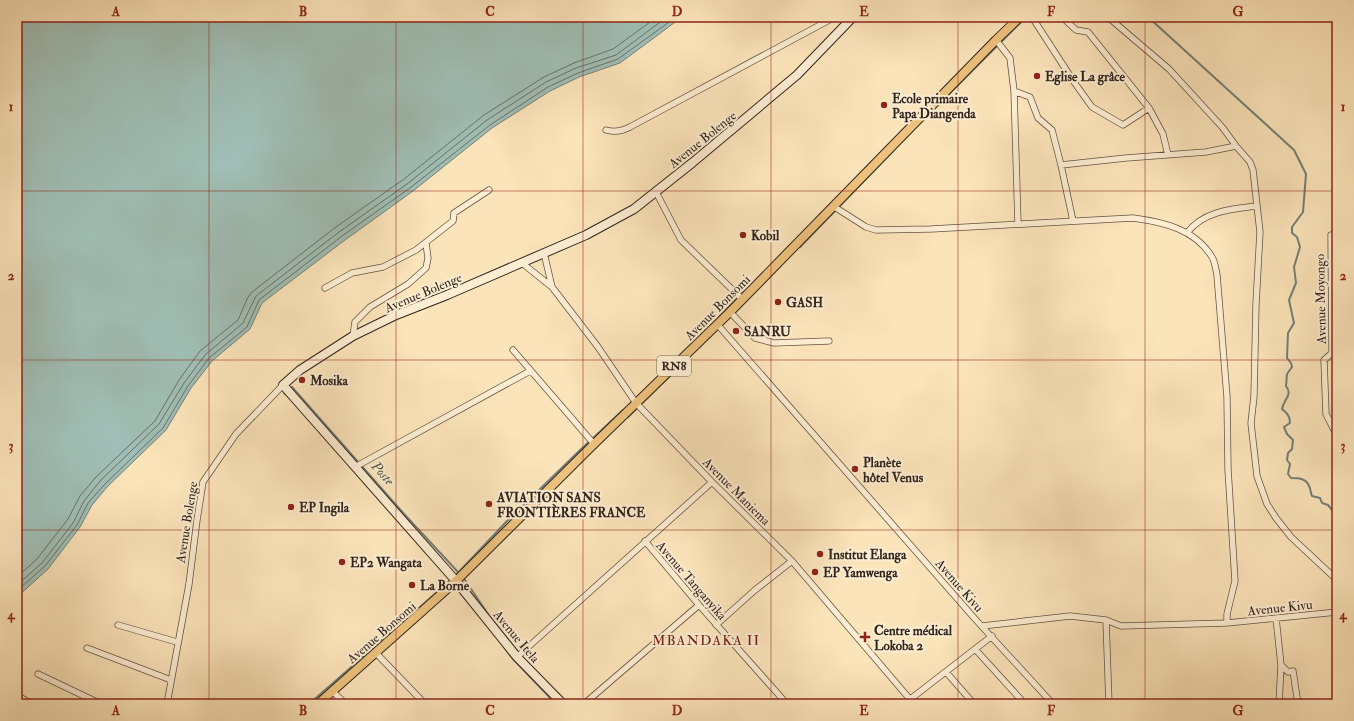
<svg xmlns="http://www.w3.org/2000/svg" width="1354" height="721" viewBox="0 0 1354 721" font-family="'IM FELL Double Pica',serif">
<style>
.water{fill:#a0beb5;stroke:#738077}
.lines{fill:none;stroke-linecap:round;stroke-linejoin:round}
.shore{stroke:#687068;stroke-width:1}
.stream{stroke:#738077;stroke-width:2}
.street-casing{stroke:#635343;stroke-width:7}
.secondary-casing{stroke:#30231b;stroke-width:10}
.primary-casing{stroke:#30231b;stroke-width:10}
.street{stroke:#fdedd2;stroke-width:5.5}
.secondary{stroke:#fdedd2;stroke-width:8}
.primary{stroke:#eec27d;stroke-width:8}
.grid{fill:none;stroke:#8f2418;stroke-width:1;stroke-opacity:0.55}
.poi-dot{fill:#8f2418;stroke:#fdedd2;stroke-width:1.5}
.labels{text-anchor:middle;stroke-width:4;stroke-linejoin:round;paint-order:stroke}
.shield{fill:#fdedd2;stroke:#6e6052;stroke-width:1}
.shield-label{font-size:12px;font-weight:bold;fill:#30231b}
.poi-label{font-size:13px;font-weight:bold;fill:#30231b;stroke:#fdedd2;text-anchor:start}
.street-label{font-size:13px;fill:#30231b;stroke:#fdedd2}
.water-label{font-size:14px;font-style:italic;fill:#525249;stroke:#fdedd2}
.neighbourhood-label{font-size:14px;letter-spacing:1px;fill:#7a1f14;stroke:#fdedd2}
.neatline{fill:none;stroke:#8f2418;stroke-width:1.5}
.grid-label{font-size:13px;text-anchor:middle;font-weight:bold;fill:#8f2418}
</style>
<rect width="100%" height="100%" fill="#fce4ba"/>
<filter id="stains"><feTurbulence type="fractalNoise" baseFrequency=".005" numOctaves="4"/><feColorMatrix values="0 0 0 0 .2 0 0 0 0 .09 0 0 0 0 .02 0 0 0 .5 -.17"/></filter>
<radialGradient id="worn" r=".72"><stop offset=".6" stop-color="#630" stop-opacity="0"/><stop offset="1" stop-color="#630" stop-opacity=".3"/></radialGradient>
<!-- water -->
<path class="water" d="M17 17H682L620 63 579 77 550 91 492 128 413 191 345 240 262 303 250 329 212 361 191 388 166 430 107 487 92 505 80 527 48 569 17 597Z"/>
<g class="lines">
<!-- shore -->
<path class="shore" d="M17 577 37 559 68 519 80 496 96 477 155 421 179 380 200 351 238 320 248 297 252 292 336 227 404 179 484 115 544 77 574 63 613 49 657 17
M17 585 42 563 73 523 84 501 100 481 159 424 184 383 205 355 243 323 256 296 339 232 407 184 487 120 546 82 576 68 616 55 667 17
M17 591 45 566 77 525 88 503 104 485 163 428 188 386 209 358 247 327 259 300 342 236 410 188 490 125 548 87 578 73 618 59 676 17"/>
<!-- stream -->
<path class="stream" d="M1148 17 1294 150 1306 174 1303 212 1292 227V233L1297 237 1300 247 1294 267 1296 283 1289 300 1294 323 1288 333 1287 358 1291 363 1292 367 1287 374 1286 386C1293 395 1284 399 1282 409 1287 413 1290 416 1290 423L1284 427 1287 434 1293 440 1292 449 1288 453 1287 460 1290 464 1288 474 1291 478C1298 478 1306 478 1309 486 1311 489 1310 492 1312 496L1320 498 1322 503 1328 505 1337 516
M937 106 1026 17
M800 247 894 150
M719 317 744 291
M292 387 405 515 458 572
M284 393 291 399
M628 417 676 370
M455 576 507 521 577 453 623 410
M463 577 492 620
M503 646 513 659 556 704
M309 704 452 579"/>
<defs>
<path id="street" d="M1032 17 1074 82 1092 107 1123 125 1149 108
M1062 17 1076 30 1088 32 1149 108 1163 134 1168 155
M1108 17 1169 69 1223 128 1236 146
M996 40 1010 58 1014 91 1018 224
M1014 91 1030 97 1038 118 1052 130 1061 165 1073 221
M606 130C615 133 622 131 630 127L833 18 837 17
M1061 165 1126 158 1206 152 1236 146 1250 162 1253 170 1260 232 1256 304 1254 396 1251 423 1257 476 1267 504 1276 518 1291 537 1337 580
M656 192 681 240 742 299
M833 206 866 227 876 230 931 229 1133 218C1163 222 1195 229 1212 257 1215 262 1216 270 1217 275L1227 397 1228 469 1235 581 1227 614V623
M1187 233C1203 211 1232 209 1257 206
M1337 234 1331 235 1332 353 1324 360 1326 414 1337 436
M544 253 552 287
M522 263 552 287 598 347 636 403 712 482 792 561 914 704
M325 288 352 273 383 267 416 250 453 221 454 213 489 190
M730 312 755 338 774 343 829 341
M717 324 976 620 1053 704
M353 336 355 322 370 307 408 284 426 268 428 258 426 243
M513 350 594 444
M355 467 530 371
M645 541 699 605 787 704
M1276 618 1281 665 1288 672 1293 671 1298 704
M1106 620 1109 704
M118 625 177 642
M716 625 755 590 792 561
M982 626 1070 616 1106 620 1121 626 1227 623 1337 612
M87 648 171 680
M975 649 1025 704
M376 653 425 704
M517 657 712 482
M946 672 974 704
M38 674 101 704
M332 691 346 704
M17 695 31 704
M167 704 189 584 197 520 203 482 236 434 283 385
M584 704 699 605
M904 704 992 636
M1279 704 1281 665"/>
<path id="secondary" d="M563 704 517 657 456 581 283 385 300 370 353 336 396 315 447 295 586 235 634 209 692 163 797 75 853 17"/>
<path id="primary" d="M318 704 456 581 594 444 730 312 996 40 1020 17"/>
</defs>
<!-- street casing -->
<use href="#street" class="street-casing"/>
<!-- secondary casing -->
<use href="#secondary" class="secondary-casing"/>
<!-- primary casing -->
<use href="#primary" class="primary-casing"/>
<!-- street -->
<use href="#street" class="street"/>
<!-- secondary -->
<use href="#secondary" class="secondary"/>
<!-- primary -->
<use href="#primary" class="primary"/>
</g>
<!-- grid -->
<path class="grid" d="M209 17V704M396 17V704M583 17V704M771 17V704M958 17V704M1145 17V704M17 191H1337M17 360H1337M17 530H1337"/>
<!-- markers -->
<g class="poi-dot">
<circle cx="1037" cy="76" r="4"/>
<circle cx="884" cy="105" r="4"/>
<circle cx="743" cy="235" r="4"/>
<circle cx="778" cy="302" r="4"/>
<circle cx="736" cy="331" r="4"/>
<circle cx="302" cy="380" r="4"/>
<circle cx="855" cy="469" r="4"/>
<circle cx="489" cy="504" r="4"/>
<circle cx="291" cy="507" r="4"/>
<circle cx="820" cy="554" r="4"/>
<circle cx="342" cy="562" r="4"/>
<circle cx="815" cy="572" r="4"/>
<circle cx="412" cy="585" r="4"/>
<path d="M863 631h4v4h4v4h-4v4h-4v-4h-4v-4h4z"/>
</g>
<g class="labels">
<!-- shield labels -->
<rect class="shield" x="657" y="356" width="34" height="20" rx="3"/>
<g class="shield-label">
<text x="674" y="370">RN8</text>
</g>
<!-- poi labels -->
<g class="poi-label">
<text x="1045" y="81">Eglise La grâce</text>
<text x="892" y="103">Ecole primaire<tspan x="892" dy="15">Papa Diangenda</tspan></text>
<text x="751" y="240">Kobil</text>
<text x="786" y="307">GASH</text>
<text x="744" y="336">SANRU</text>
<text x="310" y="385">Mosika</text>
<text x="863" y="467">Planète<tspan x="863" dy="15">hôtel Venus</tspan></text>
<text x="497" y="502">AVIATION SANS<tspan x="497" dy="15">FRONTIÈRES FRANCE</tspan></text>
<text x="299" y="512">EP Ingila</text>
<text x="828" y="559">Institut Elanga</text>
<text x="350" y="567">EP2 Wangata</text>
<text x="823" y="577">EP Yamwenga</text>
<text x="420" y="590">La Borne</text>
<text x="874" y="635">Centre médical<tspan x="874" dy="15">Lokoba 2</tspan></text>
</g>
<!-- street labels -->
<g class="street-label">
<text transform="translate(702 139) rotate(-39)" y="5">Avenue Bolenge</text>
<text transform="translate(423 292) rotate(-23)" y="5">Avenue Bolenge</text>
<text transform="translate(1320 299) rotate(-91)" y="5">Avenue Moyongo</text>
<text transform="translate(717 307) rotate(-45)" y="5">Avenue Bonsomi</text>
<text transform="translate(737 491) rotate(45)" y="5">Avenue Maniema</text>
<text transform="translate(186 522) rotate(-81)" y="5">Avenue Bolenge</text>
<text transform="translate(692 580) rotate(49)" y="5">Avenue Tanganyika</text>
<text transform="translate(960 585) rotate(49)" y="5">Avenue Kivu</text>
<text transform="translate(1280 607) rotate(-6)" y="5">Avenue Kivu</text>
<text transform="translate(381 632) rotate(-41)" y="5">Avenue Bonsomi</text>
<text transform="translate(517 636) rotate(50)" y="5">Avenue Itela</text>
</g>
<!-- water labels -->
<g class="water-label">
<text transform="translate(383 473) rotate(48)" y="5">Poste</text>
</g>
<!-- neighbourhood labels -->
<g class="neighbourhood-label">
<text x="706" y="645">MBANDAKA II</text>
</g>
</g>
<!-- margin -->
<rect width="1354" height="721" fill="none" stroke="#fce4ba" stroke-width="44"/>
<rect x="22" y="22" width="1310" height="677" class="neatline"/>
<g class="grid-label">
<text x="116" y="16">A</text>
<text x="303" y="16">B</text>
<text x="490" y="16">C</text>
<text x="677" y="16">D</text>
<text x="864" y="16">E</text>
<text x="1051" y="16">F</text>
<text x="1238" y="16">G</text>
<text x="11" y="111">1</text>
<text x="1343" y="111">1</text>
<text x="11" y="280">2</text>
<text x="1343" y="280">2</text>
<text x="11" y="450">3</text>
<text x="1343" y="450">3</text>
<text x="11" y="619">4</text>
<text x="1343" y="619">4</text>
<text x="116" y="715">A</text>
<text x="303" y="715">B</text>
<text x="490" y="715">C</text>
<text x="677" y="715">D</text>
<text x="864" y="715">E</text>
<text x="1051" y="715">F</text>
<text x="1238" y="715">G</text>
</g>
<rect width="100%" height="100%" filter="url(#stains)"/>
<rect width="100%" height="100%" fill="url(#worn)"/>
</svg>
